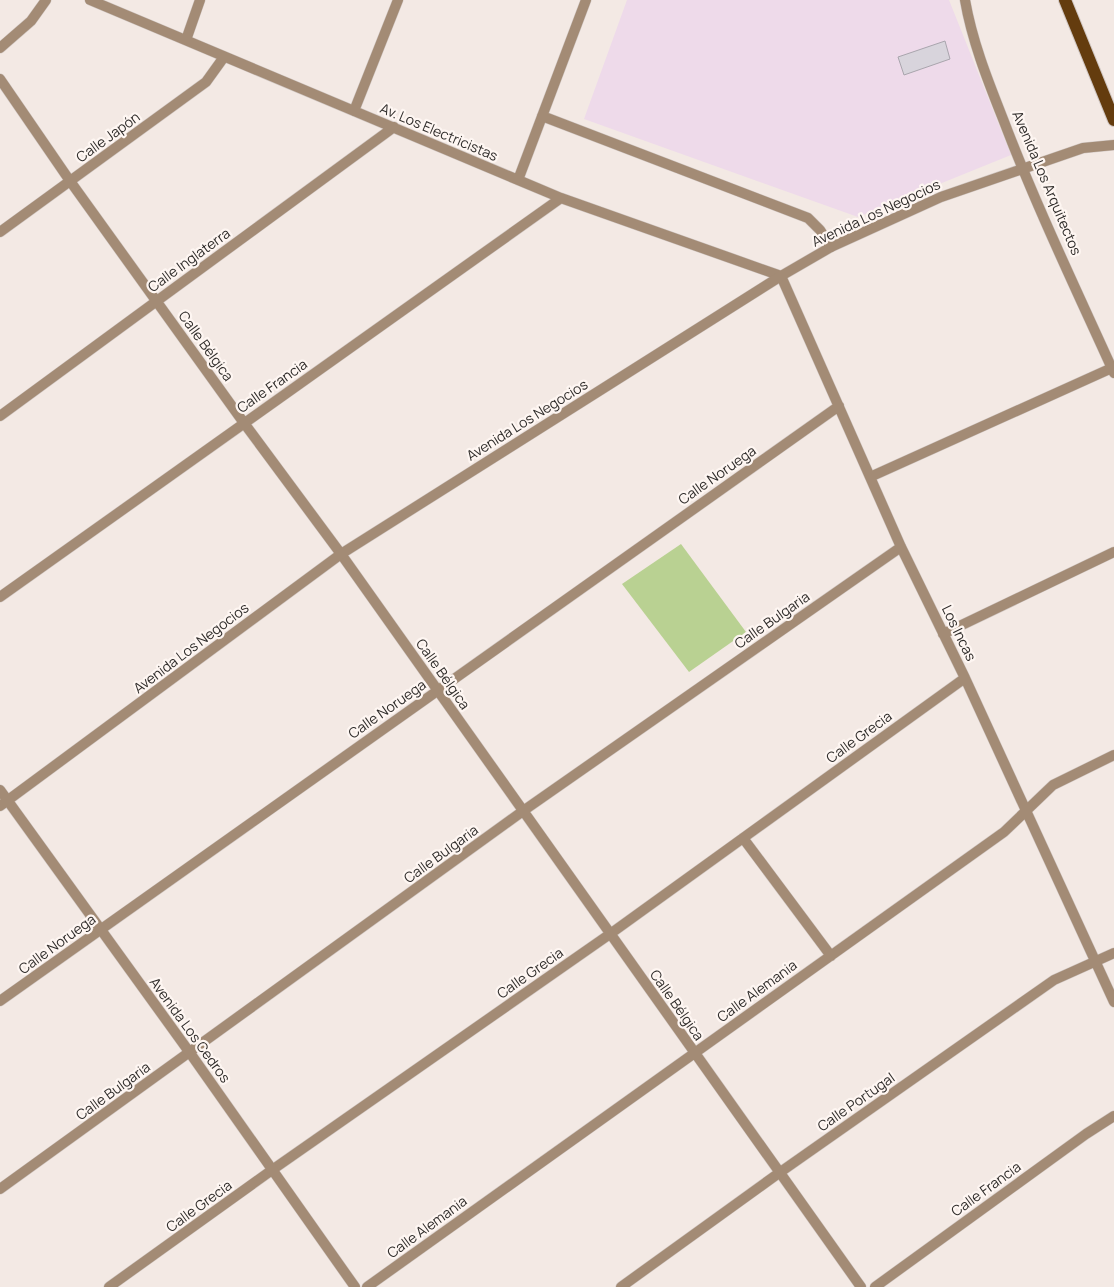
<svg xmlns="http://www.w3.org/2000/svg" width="1114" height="1287" viewBox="0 0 1114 1287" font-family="Manrope,sans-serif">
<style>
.commercial{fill:#eedaea}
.green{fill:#b9d192}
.building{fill:#d8d4dc;stroke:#a9a5ad}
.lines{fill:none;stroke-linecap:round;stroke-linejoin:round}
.service-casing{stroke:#d0c7c3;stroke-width:11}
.minor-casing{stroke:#d0c7c3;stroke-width:11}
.tertiary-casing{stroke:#d0c7c3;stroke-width:11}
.primary-casing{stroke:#d0c7c3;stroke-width:14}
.service{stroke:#a38b75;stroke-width:10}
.minor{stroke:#a38b75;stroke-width:10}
.tertiary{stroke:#a38b75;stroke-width:10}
.primary{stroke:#643c0e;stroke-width:12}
.labels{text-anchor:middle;stroke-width:4.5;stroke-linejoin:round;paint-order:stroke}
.street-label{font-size:14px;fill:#2f2c2a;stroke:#fef6f2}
</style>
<rect width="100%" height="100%" fill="#f3e9e4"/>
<!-- commercial -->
<path class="commercial" d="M627 0H949L1011 155 858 217 584 119Z"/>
<!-- green -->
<path class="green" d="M681 544 746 632 689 672 622 584Z"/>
<!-- building -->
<path class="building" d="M945 41 950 59 904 75 898 57Z"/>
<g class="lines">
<defs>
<path id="service" d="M965 0C972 41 988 81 1003 119 1036 206 1076 289 1114 373"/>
<path id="minor" d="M90 0 561 198 781 276 901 547 965 678 1114 1002
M186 40 200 0
M0 48 31 21 46 0
M0 79 70 181 244 423 341 554 861 1287
M354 111 398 0
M542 116 808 218 820 230 831 247
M518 180 586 0
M0 232 206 82 224 57
M0 416 394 127
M870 477 1114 367
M0 597 561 198
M943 634 1114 552
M743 838 831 956
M0 1001 839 406
M0 1189 523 811 901 547
M109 1287 272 1170 610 934 965 678
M367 1287 1004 832 1053 785 1114 755
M621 1287 779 1173 1054 980 1114 953
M875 1287 1086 1134 1114 1116"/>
<path id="tertiary" d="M0 790 190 1053 355 1287
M0 806 341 554 781 276 831 247 941 197 1083 148 1114 145"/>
<path id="primary" d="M1065 0 1114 120"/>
</defs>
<!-- service casing -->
<use href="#service" class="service-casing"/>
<!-- minor casing -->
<use href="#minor" class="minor-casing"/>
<!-- tertiary casing -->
<use href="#tertiary" class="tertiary-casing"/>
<!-- primary casing -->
<use href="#primary" class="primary-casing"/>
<!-- service -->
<use href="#service" class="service"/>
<!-- minor -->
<use href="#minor" class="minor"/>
<!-- tertiary -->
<use href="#tertiary" class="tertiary"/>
<!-- primary -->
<use href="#primary" class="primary"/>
</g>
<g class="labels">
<!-- street labels -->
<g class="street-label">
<text transform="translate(439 132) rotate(23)" y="5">Av. Los Electricistas</text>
<text transform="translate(108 137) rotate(-36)" y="5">Calle Japón</text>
<text transform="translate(1047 183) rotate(67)" y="5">Avenida Los Arquitectos</text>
<text transform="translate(876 213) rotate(-25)" y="5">Avenida Los Negocios</text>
<text transform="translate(189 260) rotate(-36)" y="5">Calle Inglaterra</text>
<text transform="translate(206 346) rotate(54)" y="5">Calle Bélgica</text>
<text transform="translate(272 386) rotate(-35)" y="5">Calle Francia</text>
<text transform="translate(527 420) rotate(-32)" y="5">Avenida Los Negocios</text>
<text transform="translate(717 475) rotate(-35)" y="5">Calle Noruega</text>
<text transform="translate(772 620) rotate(-35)" y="5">Calle Bulgaria</text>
<text transform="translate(959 633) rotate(64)" y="5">Los Incas</text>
<text transform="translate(191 648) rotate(-37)" y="5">Avenida Los Negocios</text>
<text transform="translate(443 674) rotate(55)" y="5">Calle Bélgica</text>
<text transform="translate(387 709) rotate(-35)" y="5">Calle Noruega</text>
<text transform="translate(859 737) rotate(-36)" y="5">Calle Grecia</text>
<text transform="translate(441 854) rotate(-36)" y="5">Calle Bulgaria</text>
<text transform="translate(57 944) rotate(-36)" y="5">Calle Noruega</text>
<text transform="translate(530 973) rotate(-35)" y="5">Calle Grecia</text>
<text transform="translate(757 991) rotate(-36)" y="5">Calle Alemania</text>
<text transform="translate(677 1005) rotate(55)" y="5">Calle Bélgica</text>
<text transform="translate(190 1030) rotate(54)" y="5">Avenida Los Cedros</text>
<text transform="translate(113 1091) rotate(-36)" y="5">Calle Bulgaria</text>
<text transform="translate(856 1102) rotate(-35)" y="5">Calle Portugal</text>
<text transform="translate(986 1189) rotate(-36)" y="5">Calle Francia</text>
<text transform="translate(199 1206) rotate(-36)" y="5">Calle Grecia</text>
<text transform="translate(427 1227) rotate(-36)" y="5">Calle Alemania</text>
</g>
</g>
</svg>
